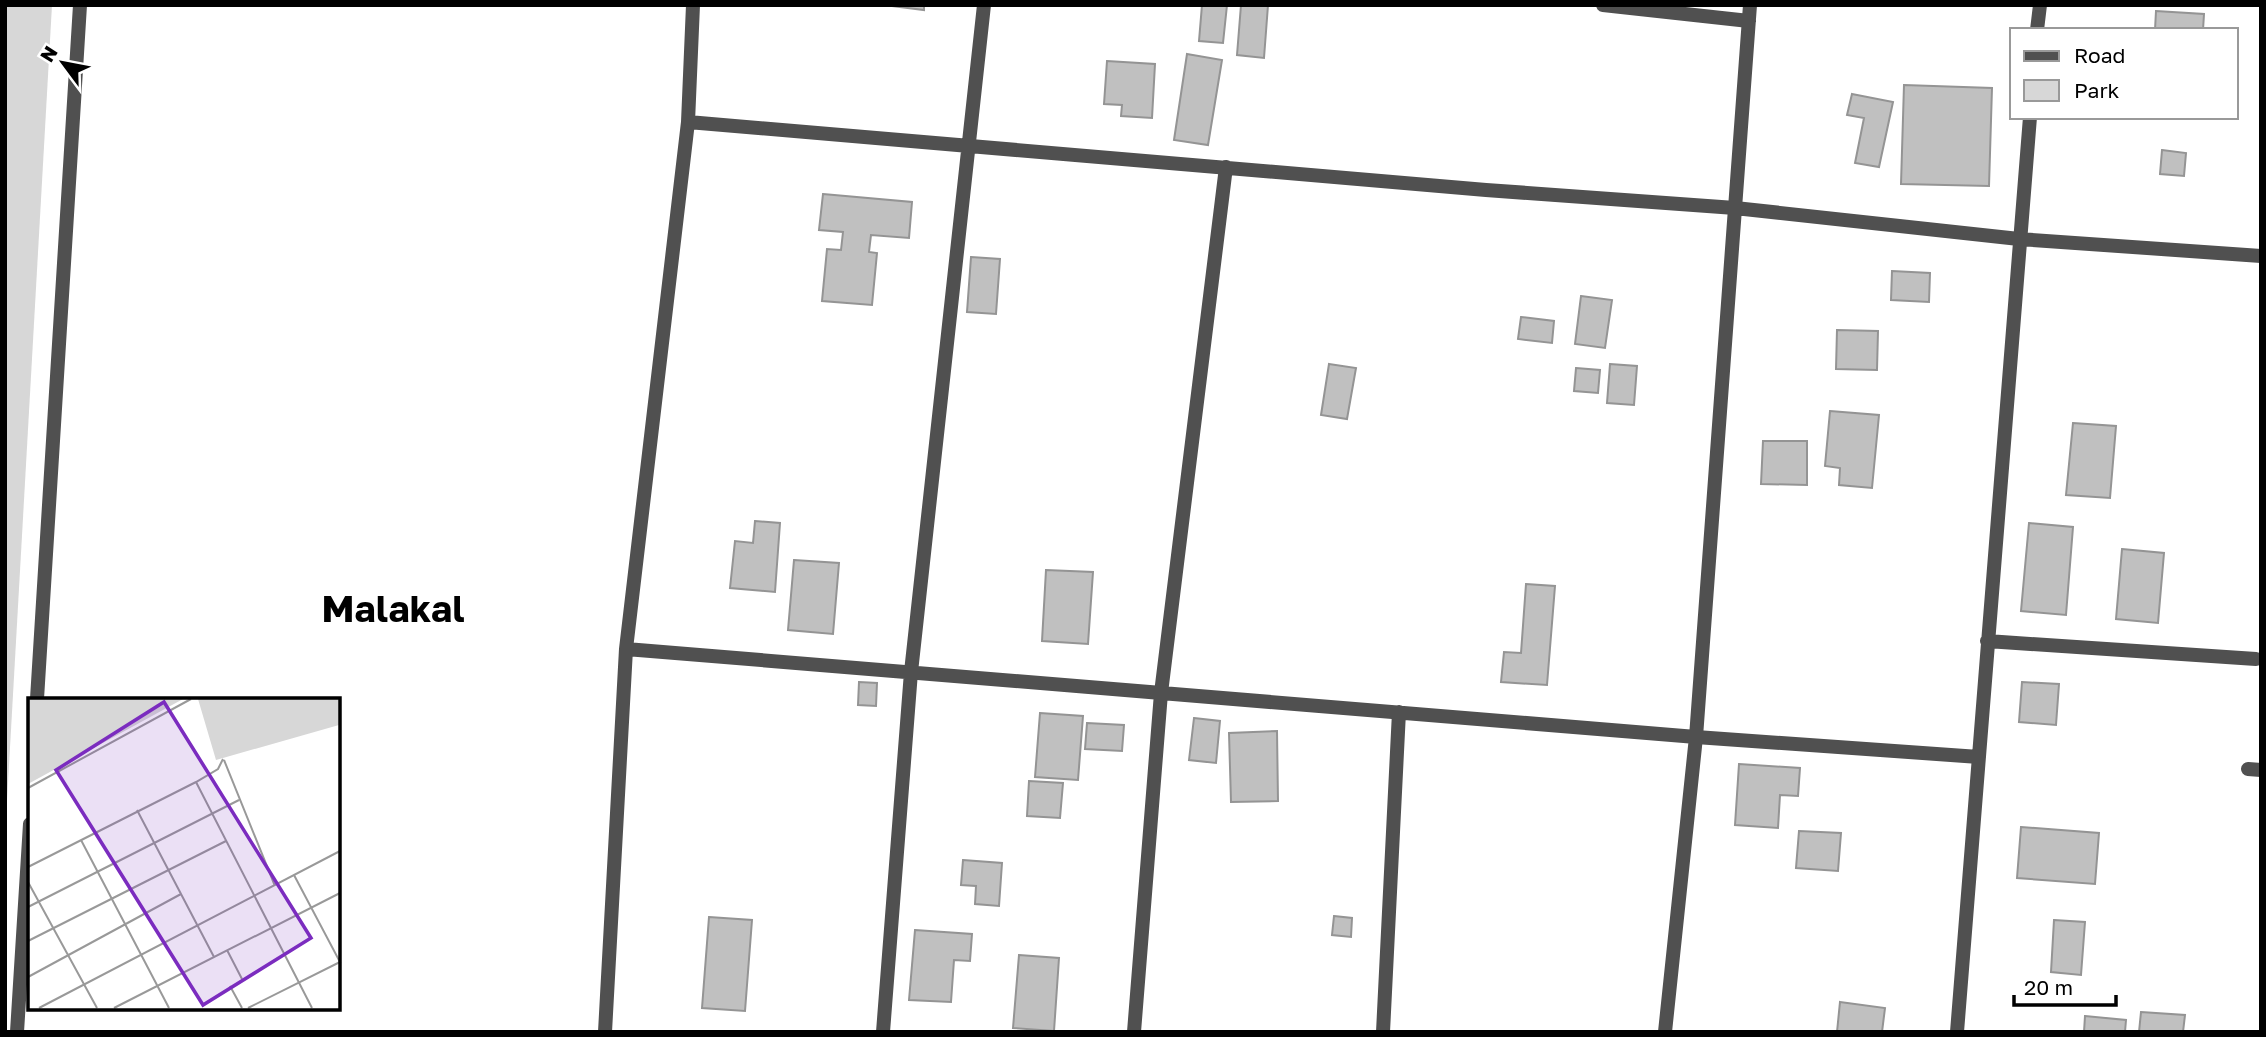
<svg xmlns="http://www.w3.org/2000/svg" width="2266" height="1037" viewBox="0 0 2266 1037" font-family="'Golos Text',sans-serif">
<style>
.green{fill:#d7d7d7}
.building{fill:#c0c0c0;stroke:#949494;stroke-width:2}
.lines{fill:none;stroke-linecap:round;stroke-linejoin:round}
.street{stroke:#505050;stroke-width:14}
.labels{text-anchor:middle;stroke-width:5;stroke-linejoin:round;paint-order:stroke}
.town-label{font-size:37px;font-weight:bold;fill:#000;stroke:#fff}
.inset-road{fill:none;stroke:#999;stroke-width:2}
.view{fill:#7b2cbf;fill-opacity:0.15;stroke:#7b2cbf;stroke-width:3.5}
.inset-edge{fill:none;stroke:#000;stroke-width:3.5}
</style>
<rect width="100%" height="100%" fill="#fff"/>
<!-- green -->
<path class="green" d="M5 5H52L5 836Z"/>
<!-- building -->
<path class="building" d="M884 5H924V10Z
M1202 5H1227L1223 43 1199 41Z
M1241 5H1268L1264 58 1237 55Z
M2156 11 2204 14 2203 30H2155Z
M1187 54 1222 60 1208 145 1174 140Z
M1107 61 1155 64 1152 118 1121 116 1122 105 1104 104Z
M1904 85 1992 88 1989 186 1901 184Z
M1852 94 1893 102 1879 167 1855 163 1864 118 1847 115Z
M2162 150 2186 153 2184 176 2160 174Z
M823 194 912 202 909 238 871 235 869 252 877 253 872 305 822 301 827 249 841 250 843 232 819 230Z
M971 257 1000 259 996 314 967 312Z
M1892 271 1930 273 1929 302 1891 300Z
M1581 296 1612 300 1605 348 1575 344Z
M1521 317 1554 321 1552 343 1518 339Z
M1837 330 1878 331 1877 370 1836 369Z
M1329 364 1356 368 1347 419 1321 415Z
M1610 364 1637 366 1634 405 1607 403Z
M1576 368 1600 370 1598 393 1574 391Z
M1830 411 1879 415 1872 488 1839 485 1840 468 1825 466Z
M2073 423 2116 426 2110 498 2066 495Z
M1763 441H1807V485L1761 484Z
M755 521 780 523 775 592 730 588 735 541 753 543Z
M2029 523 2073 527 2066 615 2021 611Z
M2122 549 2164 553 2158 623 2116 619Z
M794 560 839 563 833 634 788 630Z
M1046 570 1093 572 1088 644 1042 641Z
M1526 584 1555 586 1547 685 1501 682 1504 652 1521 653Z
M859 682 877 683 876 706 858 705Z
M2022 682 2059 684 2056 725 2019 722Z
M1040 713 1083 716 1078 780 1035 777Z
M1194 718 1220 721 1216 763 1189 760Z
M1087 723 1124 725 1122 751 1085 749Z
M1277 731 1278 801 1231 802 1229 733Z
M1739 764 1800 768 1798 796 1780 795 1778 828 1735 825Z
M1029 781 1063 783 1060 818 1027 816Z
M2021 827 2099 833 2095 884 2017 878Z
M1799 831 1841 833 1838 871 1796 868Z
M963 860 1002 863 999 906 975 904 976 886 961 885Z
M1334 916 1352 918 1351 937 1332 935Z
M709 917 752 920 745 1011 702 1008Z
M2054 920 2085 922 2081 975 2051 972Z
M915 930 972 934 970 961 954 960 951 1002 909 1000Z
M1019 955 1059 958 1054 1031 1013 1028Z
M1840 1002 1885 1008 1882 1032H1837Z
M2141 1012 2185 1015 2183 1032H2139Z
M2085 1016 2126 1020 2125 1032H2084Z"/>
<g class="lines">
<!-- street -->
<path class="street" d="M1603 5 1749 21
M2037 30 2040 5
M688 122 1486 190 1735 208 2019 239 2261 256
M1987 641 2256 659
M626 649 1696 737 1979 757
M37 699 80 5
M2248 769 2261 770
M17 1032 30 824
M605 1032 626 649 688 122 693 5
M883 1032 911 672 984 5
M1134 1032 1161 693 1226 167
M1383 1032 1399 712
M1665 1032 1696 737 1750 5
M1957 1032 2030 117"/>
</g>
<g class="labels">
<!-- town labels -->
<g class="town-label">
<text x="393" y="622">Malakal</text>
</g>
</g>
<!-- overview -->
<g transform="translate(28 698)">
<rect width="312" height="312" fill="#fff"/>
<path d="M0 1H155L0 86ZM170 1H311V27L188 62Z" fill="#d7d7d7"/>
<path class="inset-road" d="M196 62 247 188M168 84 284 310M0 90 163 1M109 112 186 259M53 142 141 310M0 169 168 84 190 71 195 61M0 184 69 310M0 209 211 102M0 243 198 143M199 252 214 281M0 279 153 196M202 288 214 310M11 310 312 153M86 310 312 195M220 310 312 264 266 177"/>
<path class="view" d="M136 4 283 240 175 307 28 72Z"/>
<rect width="312" height="312" class="inset-edge"/>
</g>
<!-- border -->
<rect width="2266" height="1037" fill="none" stroke="#000000" stroke-width="14"/>
<!-- legend -->
<rect x="2010" y="28" width="228" height="91" fill="#ffffff" stroke="#999999" stroke-width="2"/>
<rect x="2024" y="51" width="35" height="10" fill="#505050" stroke="#999999" stroke-width="2"/>
<text x="2074" y="63" font-size="21" fill="#000000">Road</text>
<rect x="2024" y="80" width="35" height="21" fill="#d7d7d7" stroke="#999999" stroke-width="2"/>
<text x="2074" y="98" font-size="21" fill="#000000">Park</text>
<!-- north arrow -->
<g transform="translate(63 63) rotate(302)" stroke="#ffffff" stroke-width="5" paint-order="stroke">
<path d="M0-5L12 26L0 18L-12 26Z" fill="#000000"/>
<text y="-10" font-size="19" font-weight="bold" text-anchor="middle" fill="#000000">N</text>
</g>
<!-- scale -->
<path d="M2014 995v10h102v-10" fill="none" stroke="#000000" stroke-width="3.5"/>
<text x="2024" y="995" font-size="21" fill="#000000" stroke="#ffffff" stroke-width="5" paint-order="stroke">20 m</text>
</svg>
